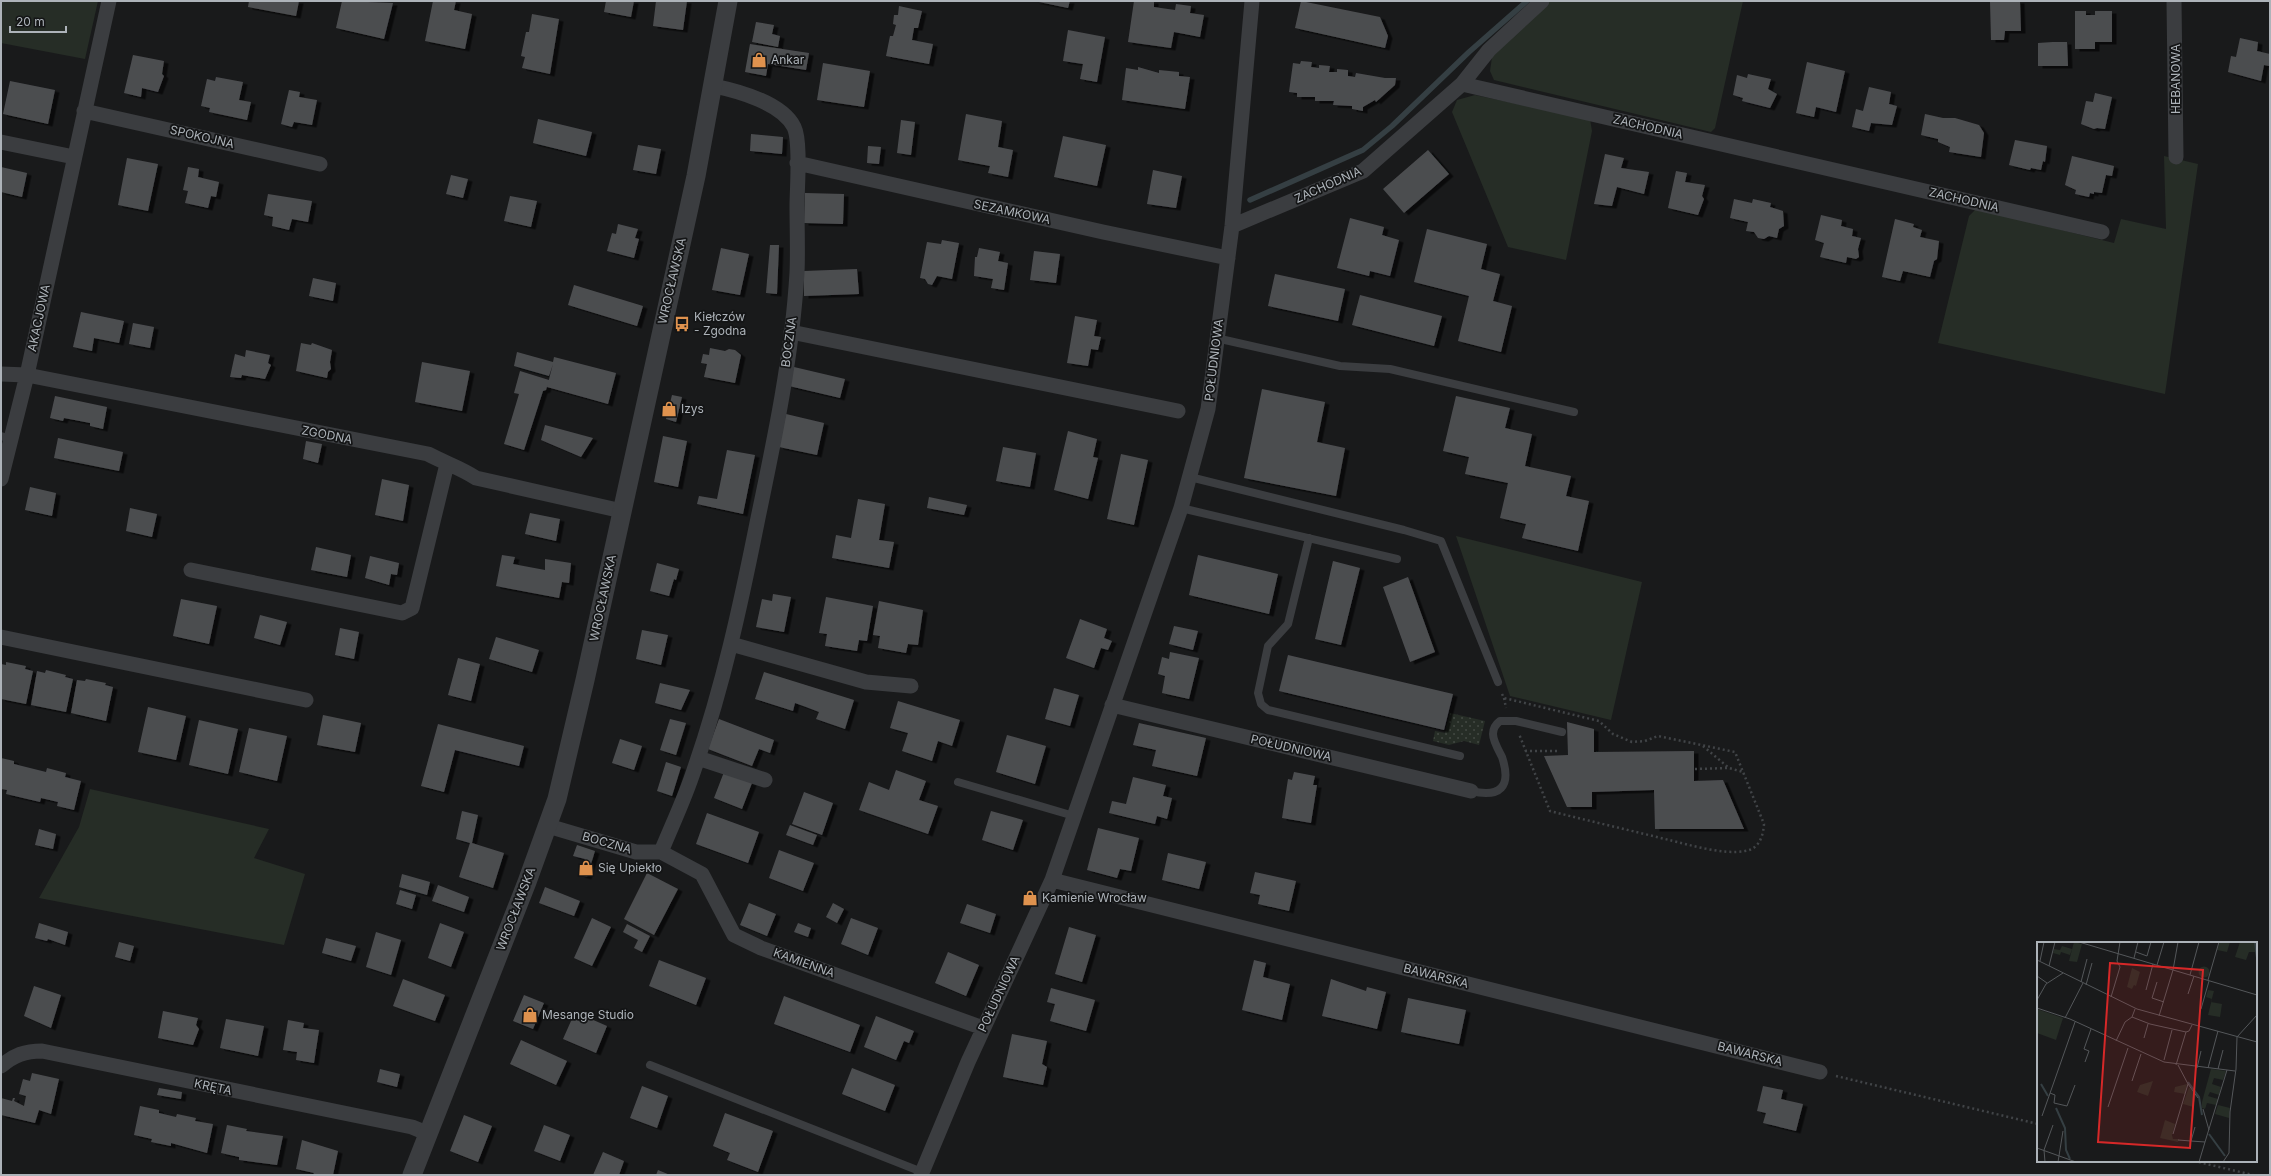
<svg xmlns="http://www.w3.org/2000/svg" width="2271" height="1176" viewBox="0 0 2271 1176" font-family="Inter,sans-serif">
<style>
.grass{fill:#262d26}
.park{fill:url(#park-dots)}
.lines{fill:none;stroke-linecap:round;stroke-linejoin:round}
.stream{stroke:#353f43;stroke-width:5.5}
.building{fill:#4c4d50;filter:url(#shadow)}
.path{stroke:#414447;stroke-width:2.5;stroke-dasharray:2 3;stroke-linecap:butt}
.service{stroke:#3b3d40;stroke-width:8}
.minor{stroke:#3b3d40;stroke-width:15}
.tertiary{stroke:#3b3d40;stroke-width:19}
.labels{text-anchor:middle;stroke-width:3.5;stroke-linejoin:round;paint-order:stroke}
.poi-label{font-size:12px;fill:#adb3b9;stroke:#141516;text-anchor:start}
.street-label{font-size:12px;fill:#adb3b9;stroke:#141516}
.inset-river{fill:none;stroke:#353f43;stroke-width:2}
.inset-road{fill:none;stroke:#54575a;stroke-width:1}
.view{fill:#d62828;fill-opacity:0.15;stroke:#d62828;stroke-width:2}
.inset-edge{fill:none;stroke:#adb3b9;stroke-width:2}
</style>
<defs>
<pattern id="park-dots" width="8" height="8" patternUnits="userSpaceOnUse"><rect width="8" height="8" fill="#262d26"/><path d="M2 2h.1M6 6h.1" fill="none" stroke="#434943" stroke-width="1.8" stroke-linecap="round"/></pattern>
<filter id="shadow"><feDropShadow dx="4.5" dy="2.5" stdDeviation="0" flood-color="#0009"/></filter>
</defs>
<rect width="100%" height="100%" fill="#191a1b"/>
<!-- grass -->
<path class="grass" d="M1 1H98L85 59 1 43Z
M1548 1H1743L1715 128 1711 132 1494 80 1490 71 1492 57Z
M1475 95 1590 119 1592 131 1566 260 1508 247 1452 112 1457 100Z
M2164 156 2198 164 2165 394 1938 343 1969 216 1976 209 2114 243 2121 219 2166 229Z
M1456 536 1642 582 1611 720 1510 696Z
M90 789 269 829 254 858 305 874 284 945 39 898 79 827Z"/>
<!-- park -->
<path class="park" d="M1450 713 1485 721 1479 745 1464 741 1449 745 1433 741 1435 731 1445 733Z"/>
<g class="lines">
<!-- stream -->
<path class="stream" d="M1250 200 1363 150 1392 126 1469 52 1527 1"/>
</g>
<!-- building -->
<path class="building" d="M249 1H299L296 16 248 7Z
M342 1 393 3 384 39 336 28Z
M433 1H456L454 10 472 14 465 49 425 41Z
M606 1H634L631 17 604 12Z
M656 1H687L683 30 653 26Z
M1034 1H1070L1068 8Z
M1134 1H1154V7L1175 10 1176 4 1191 6 1190 13 1204 15 1200 37 1174 32 1171 48 1128 42Z
M1301 1 1380 17 1388 36 1385 48 1295 28Z
M1990 1H2020L2021 31H2005L2004 40H1991Z
M899 6 922 11 918 28H914L912 40 933 44 929 64 886 56 890 36H893L896 25 893 24 894 15H898Z
M2075 11H2086V15H2095V11H2112V42H2095V49H2075Z
M532 14 559 19 550 74 522 68 525 57 521 56 526 32H529Z
M756 22 774 25 772 34 780 36 778 47 752 42Z
M1068 30 1105 37 1097 82 1080 79 1083 64 1063 61Z
M2240 38 2258 42 2257 51 2270 54 2269 66 2264 65 2261 81 2228 72 2231 56 2236 57Z
M2053 42H2067L2068 66H2038V43Z
M750 44 809 53 806 70 768 64 766 76 745 72Z
M133 55 164 61 162 74 164 76 158 92 142 88 141 97 124 93Z
M1301 61 1312 62 1311 67 1319 68V65L1330 66 1329 72H1337V69L1348 70V76L1355 77 1356 73 1385 78H1396L1395 85 1376 102 1375 100 1363 107V111L1352 109V106L1333 105 1334 101H1315V97H1297V93L1289 92 1293 63 1300 64Z
M1807 62 1845 71 1836 112 1816 107 1814 117 1796 113Z
M823 63 870 71 864 107 817 100Z
M1138 67 1159 73V70L1179 72V76L1190 77 1185 109 1122 100 1126 68 1138 70Z
M1748 74 1771 79 1768 89 1777 94 1770 108 1742 101 1743 98 1733 95 1737 75 1747 78Z
M216 77 243 82 239 100 251 102 247 120 209 112 210 108 201 106 207 79 215 81Z
M10 81 55 90 48 124 3 114Z
M1869 87 1891 92 1889 104 1897 106 1892 125 1871 123 1869 131 1852 127 1856 109 1863 111Z
M289 90 300 92 299 97 317 100 312 125 294 122 292 127 281 124Z
M2095 93 2112 97 2105 129 2097 128 2094 129 2081 124 2086 101 2093 102Z
M966 114 1002 121 998 147 1013 150 1008 177 988 173 990 166 958 160Z
M1925 114 1943 118H1955L1979 125 1984 133 1981 157 1949 152 1950 147 1938 142V139L1921 135Z
M538 119 592 132 586 156 533 143Z
M901 120 915 122 911 155 897 153Z
M751 134 783 137 782 154 750 151Z
M1063 136 1106 145 1097 186 1054 177Z
M2015 140 2047 146 2045 162 2043 161 2041 170 2031 168 2030 170 2009 165Z
M638 145 661 149 656 174 633 170Z
M868 146 881 147 879 164 867 163Z
M1428 150 1449 174 1404 213 1383 189Z
M1605 154 1624 158 1621 168 1649 172 1644 194 1617 187 1612 206 1594 204Z
M2072 156 2114 166 2112 176 2106 175 2102 193 2094 192V194L2090 193 2089 197 2075 194 2076 190 2065 185Z
M127 158 158 164 148 211 118 205Z
M1 167 27 173 22 197 1 192Z
M188 167 199 169 198 177 219 182 216 197 211 196 208 208 185 203 188 191 183 190Z
M1153 170 1182 176 1176 208 1147 204Z
M1676 171 1687 173 1685 182 1705 185 1702 196 1704 199 1698 215 1668 208Z
M451 175 468 179 463 198 446 194Z
M805 193 844 194 843 224 804 223Z
M268 194 312 201 308 222 292 219 289 230 272 226 273 217 264 215Z
M510 196 537 201 531 227 504 221Z
M1734 199 1752 203 1753 199 1771 203 1770 207 1783 211 1784 226 1779 229 1777 238 1769 236 1764 239 1758 238 1754 232 1746 231 1748 222 1730 218Z
M1821 215 1842 220 1841 226 1853 229 1852 236 1861 238 1858 249 1859 257 1856 259 1847 257 1846 263 1820 257 1824 243 1815 240Z
M1350 218 1384 227 1382 235 1399 240 1390 276 1370 271 1369 276 1337 268Z
M1895 219 1914 224 1913 227 1922 230 1920 237 1939 241 1937 259 1934 261 1930 277 1903 271 1900 281 1882 277Z
M618 224 638 229 635 238 639 239 634 258 607 251 612 233 616 234Z
M1427 229 1487 244 1481 269 1500 274 1493 301 1512 306 1501 352 1458 341 1469 296 1414 282Z
M942 240 959 243 952 279 937 276 932 285 928 284 925 279 920 278 927 242 941 244Z
M770 245H779L777 294 766 293Z
M721 248 749 254 740 295 712 290Z
M979 248 1000 252 998 261 1008 263 1004 290 991 288 993 279 974 276 975 257H977Z
M1034 251 1060 254 1056 283 1030 280Z
M857 269 859 294 804 296V271Z
M1275 274 1345 289 1338 321 1268 306Z
M313 278 336 283 333 301 309 296Z
M574 285 643 306 637 326 568 305Z
M1360 295 1442 316 1434 346 1352 325Z
M81 312 124 321 119 343 94 338 92 351 73 347Z
M1075 316 1097 320 1094 336 1101 337 1098 350 1091 349 1088 366 1067 363Z
M133 323 154 327 150 348 129 344Z
M301 343 311 345 312 343 332 350 330 362 331 369 328 372 327 378 296 371Z
M710 348 725 351 729 349 735 350 741 355 735 383 704 377 707 364 701 363 703 354 709 355Z
M246 350 270 355 268 363 271 365 265 379 242 375 241 378 230 377 235 354 245 357Z
M517 352 553 362 554 357 616 373 608 404 547 387 553 364 549 376 514 366Z
M422 362 470 371 462 411 415 402Z
M794 367 845 379 840 398 789 386Z
M520 371 549 380 546 390 543 391 524 450 504 444 519 394 514 393Z
M1262 389 1325 402 1317 442 1345 448 1336 496 1244 478Z
M672 395 682 397 676 422 666 419Z
M55 396 107 407 103 429 90 426V423L64 418 63 421 50 418Z
M1456 396 1510 408 1505 428 1532 434 1525 466 1571 476 1566 496 1589 501 1578 551 1522 538 1526 524 1500 518 1508 483 1465 474 1469 457 1443 451Z
M786 414 824 423 817 455 779 447Z
M545 425 593 438 581 457 541 440Z
M1068 431 1097 439 1093 457 1098 458 1088 499 1054 490Z
M663 436 687 441 678 487 654 482Z
M58 438 123 452 119 471 54 458Z
M306 441 322 444 318 463 303 459Z
M1003 447 1036 453 1030 487 996 481Z
M727 450 755 455 743 514 697 504 699 496 717 499Z
M1121 454 1148 460 1134 525 1107 519Z
M382 479 409 485 403 521 375 515Z
M30 487 56 493 52 516 25 510Z
M929 497 967 505 964 515 927 508Z
M858 499 885 504 879 540 894 542 889 568 832 558 836 535 851 538Z
M130 508 157 514 152 537 126 531Z
M530 513 560 519 556 541 525 534Z
M316 547 351 555 347 577 311 570Z
M502 555 515 557 513 564 545 570V559L571 563 569 583 562 582 559 598 496 586Z
M1198 555 1278 574 1269 614 1189 595Z
M370 556 399 563 397 575 391 574 389 585 365 578Z
M1333 561 1360 568 1341 645 1315 639Z
M657 563 679 569 676 580 674 579 669 596 650 591Z
M1408 577 1435 652 1410 662 1383 587Z
M773 594 791 597 784 632 756 627 762 599 772 601Z
M826 597 873 606 867 641 859 640 857 651 825 646 827 634 819 633Z
M181 599 217 606 209 644 173 636Z
M879 601 923 610 918 645 908 644 906 653 878 648 880 636 873 635Z
M260 615 287 622 280 645 254 638Z
M1080 619 1107 629 1104 638 1112 641 1108 650 1101 648 1094 668 1066 658Z
M1174 626 1198 631 1193 650 1169 644Z
M340 628 359 632 354 659 335 655Z
M642 630 668 635 661 665 636 659Z
M496 637 539 650 532 672 489 659Z
M1170 652 1199 658 1189 699 1162 693 1165 676 1158 674 1162 657 1169 659Z
M1288 655 1453 694 1444 730 1279 691Z
M458 658 480 664 471 701 448 695Z
M6 662 26 666 25 669 33 671 26 704 1 699V664L6 665Z
M46 670 66 675 65 677 73 679 66 712 31 705 37 671 45 673Z
M764 672 854 700 845 729 816 719 819 712 806 707 795 703 793 711 755 699Z
M86 679 106 683 105 685 113 687 106 721 71 713 77 680 85 681Z
M660 683 690 690 681 710 655 703Z
M1054 688 1079 695 1070 726 1045 719Z
M898 701 960 720 952 746 938 741 932 761 902 751 908 733 890 728Z
M148 707 186 716 176 760 138 752Z
M323 715 361 723 355 752 317 745Z
M670 719 686 723 676 755 660 750Z
M719 719 774 740 770 753 759 749 752 766 708 749Z
M199 720 238 729 228 774 189 765Z
M1567 722 1594 729V752L1694 751V781L1723 780 1744 829H1655L1654 790 1592 792V807H1567L1544 756 1568 755Z
M1139 723 1206 738 1197 776 1152 766 1156 750 1133 745Z
M438 724 524 746 519 766 455 750 444 792 421 786Z
M249 728 287 736 277 781 239 772Z
M1007 735 1046 746 1035 784 996 772Z
M620 739 642 746 634 770 612 763Z
M1 758 14 761V764L46 772 47 768 66 773 65 777 81 781 74 810 57 806 58 802 41 798 40 802 6 794 7 790 1 789Z
M666 762 681 767 672 796 657 791Z
M896 770 926 781 919 800 938 806 928 834 859 810 869 782 889 790Z
M724 772 752 783 742 809 714 798Z
M1294 772 1315 776 1313 785H1317L1311 823 1282 818 1288 779 1292 780Z
M1133 777 1166 785 1163 796 1172 798 1167 819 1157 816 1155 824 1109 813 1112 801 1126 804Z
M804 792 833 803 822 835 792 824Z
M462 811 478 815 472 843 504 853 493 888 459 877 470 843 456 839Z
M991 811 1023 820 1013 850 982 840Z
M707 813 759 832 748 863 696 844Z
M790 825 817 835 813 845 786 835Z
M1098 828 1139 838 1131 871 1120 869 1117 878 1087 870Z
M39 829 56 834 53 849 35 845Z
M577 845 595 851 587 877 580 875 585 859 573 856Z
M779 850 814 863 803 891 769 878Z
M1168 853 1206 862 1199 889 1162 880Z
M1255 872 1296 881 1289 911 1258 904 1260 895 1250 893Z
M647 873 678 889 654 935 624 919Z
M402 874 430 882 427 895 399 887Z
M438 885 469 897 464 912 432 901Z
M545 887 580 901 574 916 539 903Z
M400 890 416 895 412 909 396 904Z
M749 903 776 914 767 936 740 925Z
M833 903 844 909 837 923 826 917Z
M967 904 996 914 990 933 960 923Z
M592 918 611 927 592 966 574 958Z
M851 918 878 928 868 955 841 944Z
M39 923 68 932 65 945 48 939 47 941 35 938Z
M440 923 464 932 451 967 428 958Z
M798 923 811 928 808 937 794 932Z
M627 924 650 936 642 952 634 948 638 940 623 932Z
M1069 927 1096 935 1082 982 1055 974Z
M376 932 401 940 391 975 366 967Z
M326 938 356 946 351 961 322 953Z
M119 942 134 946 130 961 115 957Z
M948 952 979 965 966 996 935 983Z
M659 960 706 978 696 1005 649 986Z
M1254 960 1266 963 1263 977 1290 984 1282 1020 1242 1010Z
M403 979 445 995 435 1021 393 1006Z
M1331 979 1366 991 1367 987 1386 992 1377 1029 1322 1016Z
M34 986 61 995 51 1028 24 1016Z
M1051 988 1095 1000 1086 1031 1050 1021 1055 1004 1047 1002Z
M524 995 544 1003 533 1029 513 1021Z
M784 996 860 1025 850 1052 774 1024Z
M1408 998 1466 1010 1459 1044 1401 1032Z
M163 1011 198 1018 196 1025 199 1029 193 1045 158 1038Z
M575 1012 607 1026 596 1053 563 1039Z
M876 1016 914 1031 909 1043 904 1041 896 1060 864 1047Z
M226 1019 264 1026 258 1056 220 1048Z
M288 1020 304 1023 303 1028 319 1030 314 1063 296 1060 297 1052 283 1050Z
M1012 1034 1047 1041 1042 1064 1047 1067 1043 1085 1003 1077Z
M521 1040 567 1061 556 1085 510 1064Z
M852 1068 895 1085 885 1111 842 1094Z
M380 1069 400 1074 397 1087 377 1082Z
M32 1073 59 1079 51 1114 39 1110 35 1123 1 1115V1098L12 1101 13 1098H15L14 1101 24 1106 26 1096 19 1094 23 1079 30 1081Z
M642 1086 668 1096 657 1128 630 1118Z
M1763 1086 1783 1090 1781 1099 1803 1104 1796 1131 1763 1123 1766 1113 1757 1111Z
M159 1088 182 1092 181 1099 157 1095Z
M140 1106 159 1110V1113L176 1117 177 1114 196 1118 195 1121 213 1124 207 1153 171 1143V1146L151 1142 152 1139 134 1135Z
M725 1113 773 1131 758 1172 727 1160 730 1153 713 1146Z
M464 1115 492 1126 478 1162 450 1151Z
M227 1125 247 1129 246 1131 283 1136 277 1165 239 1160V1157L221 1153Z
M544 1125 570 1135 560 1161 534 1151Z
M302 1140 338 1151 333 1175H313L314 1173 296 1169Z
M603 1152 624 1161 619 1175H593Z
M658 1170 670 1175H656Z"/>
<g class="lines">
<!-- path -->
<path class="path" d="M1502 694 1504 698 1599 721 1613 734 1632 742 1645 741 1658 736 1735 752 1764 824C1763 837 1759 849 1745 851 1723 855 1690 845 1669 840 1629 830 1589 821 1550 811L1519 734
M1504 698 1506 708
M1703 746 1729 768 1743 772
M1525 751H1557
M1695 769 1728 768
M1836 1076 2038 1124
M2194 1161 2253 1175"/>
<!-- service -->
<path class="service" d="M1216 338 1340 366 1390 369 1574 412
M1 436 11 439
M1190 477 1404 530 1441 541 1498 682
M1181 508 1397 559
M1309 538 1288 624 1268 646 1258 693 1261 704 1268 710 1460 756
M958 782 1074 816
M1471 791C1500 798 1512 787 1502 757 1499 751 1493 741 1493 734 1493 729 1496 724 1500 721H1516L1562 732
M650 1065 922 1172"/>
<!-- minor -->
<path class="minor" d="M2174 1 2176 157
M1462 84 1489 50 1542 1
M84 111 320 164
M1 142 74 157
M797 163 1103 232 1228 258
M1232 226 1363 171 1462 84 2102 232
M791 332 1178 411
M1 374 27 375 428 454C445 463 461 468 476 478L622 511
M1 479 27 375 109 1
M191 570 402 613 412 608 447 464
M1 637 306 700
M731 644 866 682 911 686
M1112 705 1471 791
M698 758 765 780
M548 826 636 852H661C672 825 685 798 694 770 723 687 741 603 758 518 775 437 792 356 797 273 798 251 797 228 797 206 797 188 801 141 794 127 782 103 738 91 714 86
M661 852 702 874 734 935 761 948 983 1028
M1052 880 1820 1072
M1 1066C14 1055 25 1051 42 1051L412 1127 429 1134
M921 1175 968 1062 1052 880 1181 508 1208 409 1232 226 1252 1"/>
<!-- tertiary -->
<path class="tertiary" d="M412 1175 527 882 557 799 585 680 696 176 728 1"/>
</g>
<!-- icons -->
<defs>
<symbol id="shop-bare" viewBox="-9 -9 18 18"><path d="M-5-2.5h2.3a2.7 3.5 0 0 1 5.4 0H5L5.5 6h-11ZM-1.5-2.5h3a1.5 2.3 0 0 0-3 0Z" fill="#df924e" stroke="#141516" stroke-width="2.5" paint-order="stroke"/></symbol>
<symbol id="bus-bare" viewBox="-9 -9 18 18"><path d="M-5-6H5V4H4V6H2V4H-2V6H-4V4H-5ZM-3.5-4V0h7V-4ZM-3.5 1.2v1.5H-2V1.2ZM2 1.2v1.5H3.5V1.2Z" fill="#df924e" stroke="#141516" stroke-width="2.5" paint-order="stroke"/></symbol>
</defs>
<g fill-rule="evenodd">
<use href="#shop-bare" x="748" y="49" width="22" height="22"/>
<use href="#bus-bare" x="671" y="313" width="22" height="22"/>
<use href="#shop-bare" x="658" y="398" width="22" height="22"/>
<use href="#shop-bare" x="575" y="857" width="22" height="22"/>
<use href="#shop-bare" x="1019" y="887" width="22" height="22"/>
<use href="#shop-bare" x="519" y="1004" width="22" height="22"/>
</g>
<g class="labels">
<!-- poi labels -->
<g class="poi-label">
<text x="771" y="64">Ankar</text>
<text x="694" y="321">Kiełczów<tspan x="694" dy="14">- Zgodna</tspan></text>
<text x="681" y="413">Izys</text>
<text x="598" y="872">Się Upiekło</text>
<text x="1042" y="902">Kamienie Wrocław</text>
<text x="542" y="1019">Mesange Studio</text>
</g>
<!-- street labels -->
<g class="street-label">
<text transform="translate(2176 79) rotate(-90)" y="4">HEBANOWA</text>
<text transform="translate(1648 127) rotate(13)" y="4">ZACHODNIA</text>
<text transform="translate(202 137) rotate(13)" y="4">SPOKOJNA</text>
<text transform="translate(1328 185) rotate(-24)" y="4">ZACHODNIA</text>
<text transform="translate(1964 200) rotate(13)" y="4">ZACHODNIA</text>
<text transform="translate(1012 212) rotate(12)" y="4">SEZAMKOWA</text>
<text transform="translate(672 281) rotate(-77)" y="4">WROCŁAWSKA</text>
<text transform="translate(39 318) rotate(-78)" y="4">AKACJOWA</text>
<text transform="translate(789 342) rotate(-82)" y="4">BOCZNA</text>
<text transform="translate(1214 360) rotate(-83)" y="4">POŁUDNIOWA</text>
<text transform="translate(327 435) rotate(11)" y="4">ZGODNA</text>
<text transform="translate(603 598) rotate(-78)" y="4">WROCŁAWSKA</text>
<text transform="translate(1291 748) rotate(13)" y="4">POŁUDNIOWA</text>
<text transform="translate(607 843) rotate(16)" y="4">BOCZNA</text>
<text transform="translate(516 909) rotate(-69)" y="4">WROCŁAWSKA</text>
<text transform="translate(804 963) rotate(20)" y="4">KAMIENNA</text>
<text transform="translate(1436 976) rotate(14)" y="4">BAWARSKA</text>
<text transform="translate(999 994) rotate(-65)" y="4">POŁUDNIOWA</text>
<text transform="translate(1750 1054) rotate(14)" y="4">BAWARSKA</text>
<text transform="translate(213 1087) rotate(12)" y="4">KRĘTA</text>
</g>
</g>
<!-- overview -->
<g transform="translate(2037 942)">
<rect width="220" height="220" fill="#191a1b"/>
<path d="M37 0 45 2 40 20 32 19ZM183 0H193L190 10 180 8ZM203 0H219L218 10H212L209 18 198 15ZM25 4 35 7 33 13 24 10 23 13 16 11 17 7 23 8ZM161.5 30a5.5 5.5 0 1 1 11 0a5.5 5.5 0 1 1-11 0ZM95 26 103 30 99 44 97 43 95 47 90 45ZM171 48 177 49 174 60 185 62 183 75 171 73 175 57 169 55ZM174 127 189 129 186 138 177 136 175 142 184 145 182 153 173 150 171 154 181 157 179 163 170 161 168 167 165 166V160ZM116 139 111 154 100 150 103 143ZM150 142 148 152 137 150 138 145ZM152 145 159 153 156 165 146 162ZM181 163 193 166 192 176 178 172ZM128 178 138 182 135 193 136 197H142L141 200 123 196Z" fill="#262d26"/>
<path d="M0 67 26 76 19 98 0 91Z" fill="#262d26"/>
<path class="inset-river" d="M218 0 220 16M151 140 162 155 165 173M4 142 11 154M19 166 28 186 29 208 33 217M172 192 188 214"/>
<path class="inset-road" d="M42 0 220 53M99 10 110 14 114 0M97 16 101 0M0 18 100 67 220 100M3 19 7 0M120 23 127 0M12 24 18 0M153 33 162 0M0 34 10 41M171 38 182 0M44 40 50 17M120 40 115 56 127 60M49 43 55 21M109 48 116 22M151 52 157 34M74 55 83 25 80 19 83 0M0 58 9 42 26 31M0 66 33 77 127 120 198 129M98 67 95 75 113 82 149 90 152 89 155 83M164 67 172 39M122 74 136 28 141 0M28 76 46 41M107 96 111 82M79 99 88 80 95 75M127 118 135 88M48 120 52 109 47 107 54 87M139 123 149 90M160 126 164 109M171 126 181 89M181 127 186 108M95 139 104 112M151 142 161 156M13 151 18 153 17 161 30 164 38 143M71 165 91 106M166 167 172 188M5 174 38 80M158 185 154 199 168 200 190 128M136 192 151 142 141 123M141 198 154 199M0 206 39 220M8 220 7 208 16 183M21 220 26 189M162 220 168 200M186 220 192 211 193 170 199 127 200 95 220 73"/>
<path class="view" d="M73 21 166 28 153 206 61 200Z"/>
<rect width="220" height="220" class="inset-edge"/>
</g>
<!-- border -->
<rect width="2271" height="1176" fill="none" stroke="#adb3b9" stroke-width="4"/>
<!-- scale -->
<path d="M10 26v6h56v-6" fill="none" stroke="#adb3b9" stroke-width="2"/>
<text x="16" y="26" font-size="12" fill="#adb3b9" stroke="#141516" stroke-width="3" paint-order="stroke">20 m</text>
</svg>
